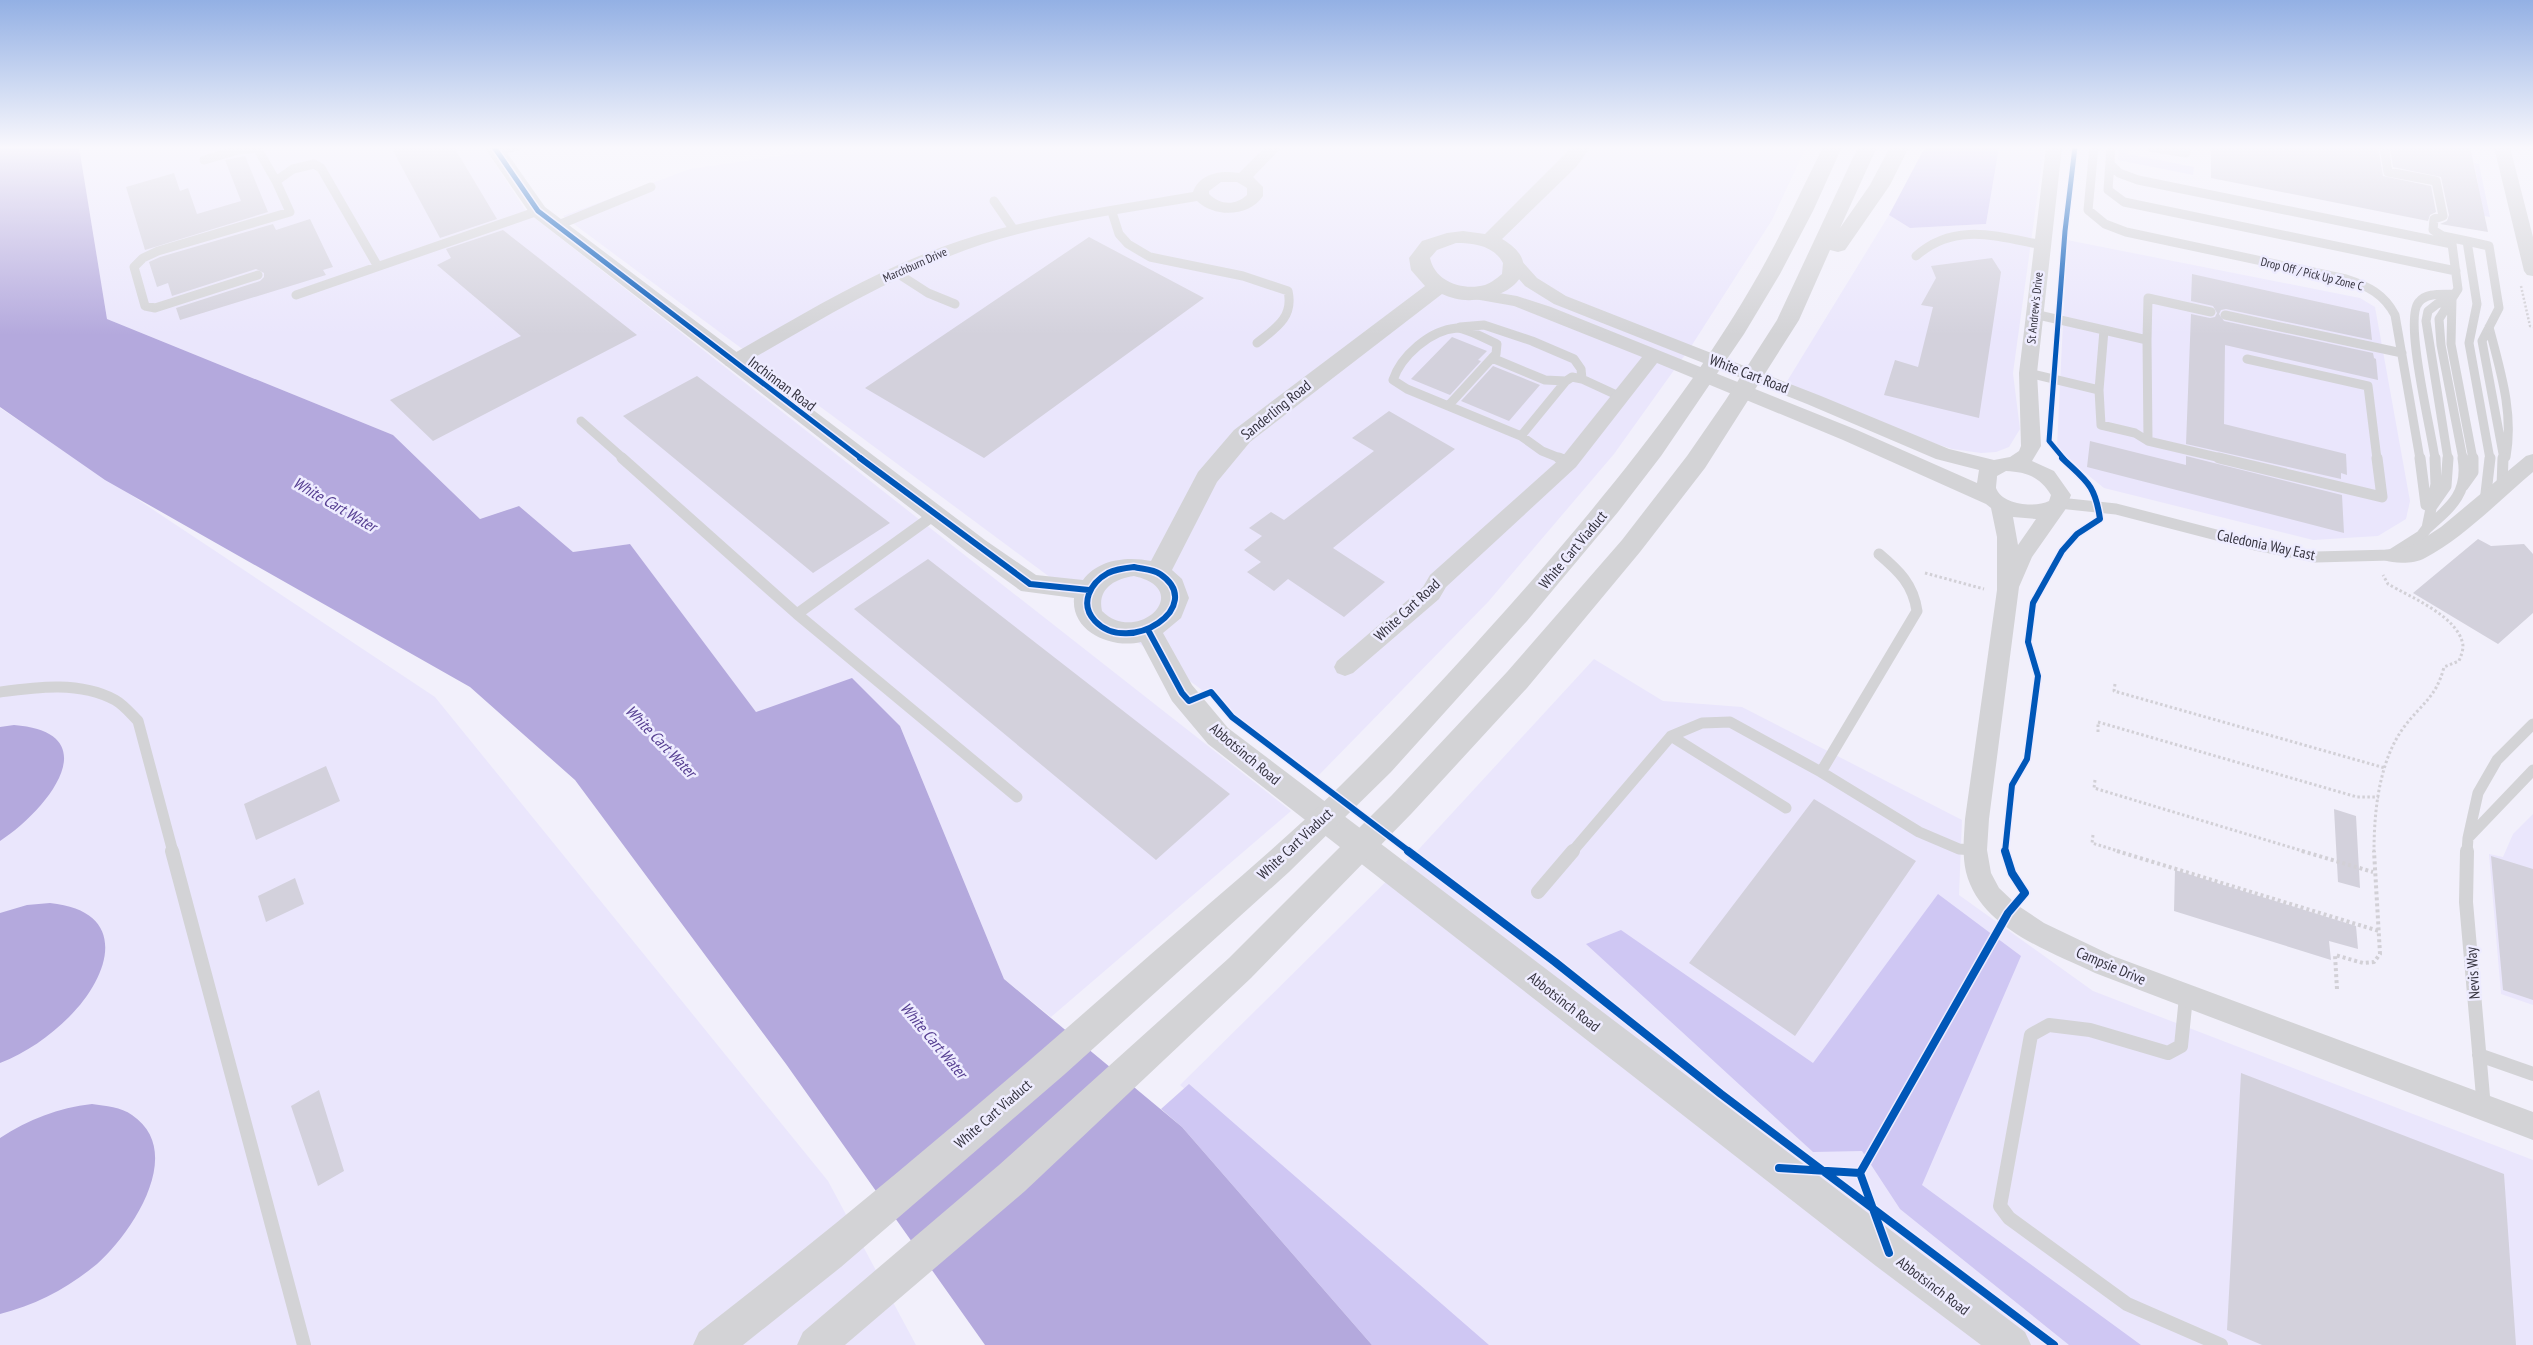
<svg xmlns="http://www.w3.org/2000/svg" width="2533" height="1345" viewBox="0 0 2533 1345" font-family="'PT Sans Narrow',sans-serif">
<style>
.built{fill:#eae6fc}
.green{fill:#e3dffb}
.forest{fill:#cfc7f3}
.water{fill:#b4a9dd}
.building{fill:#d3d1dc}
.lines{fill:none;stroke-linecap:round;stroke-linejoin:round}
.path-far2{stroke:#d2d0d6;stroke-width:2.5;stroke-dasharray:2 2;stroke-linecap:butt}
.path-far1{stroke:#d2d0d6;stroke-width:3;stroke-dasharray:2.5 2.5;stroke-linecap:butt}
.path{stroke:#d2d0d6;stroke-width:4;stroke-dasharray:3 3;stroke-linecap:butt}
.service-far2{stroke:#d3d3d6;stroke-width:9}
.service-far1{stroke:#d3d3d6;stroke-width:11}
.service{stroke:#d3d3d6;stroke-width:14}
.minor{fill:#d3d3d6;fill-rule:evenodd}
.tertiary{fill:#d3d3d6;fill-rule:evenodd}
.motorway{fill:#d3d3d6;fill-rule:evenodd}
.cycleway-far2-casing{stroke:#eeecff;stroke-width:8}
.cycleway-far1-casing{stroke:#eeecff;stroke-width:9}
.cycleway-casing{stroke:#eeecff;stroke-width:11}
.cycleway-far2{stroke:#0057b8;stroke-width:5}
.cycleway-far1{stroke:#0057b8;stroke-width:6}
.cycleway{stroke:#0057b8;stroke-width:8}
.labels{text-anchor:middle;stroke-width:5;stroke-linejoin:round;paint-order:stroke}
.far-street-label{font-size:12px;fill:#35333f;stroke:#eeecff}
.street-label{font-size:15px;fill:#35333f;stroke:#eeecff}
.water-label{font-size:16px;font-style:italic;fill:#553e91;stroke:#eeecff}
</style>
<rect width="100%" height="100%" fill="#f2f0fb"/>
<!-- built -->
<path class="built" d="M79 147H484L526 211 1291 811 1051 1017 1004 979 900 726 756 712 630 544 573 552 519 506 480 519 393 435 107 319Z
M842 147H1806L1772 220 1692 345 1614 454 1488 602 1318 776 563 216 690 169Z
M1999 147H2044L2013 373 2020 429 2009 447 1996 452 1981 453 1952 449 1927 441 1786 383 1889 215 1910 228 1986 224Z
M2067 240 2360 298 2375 307 2410 501 2406 519 2378 536 2313 540 2104 488 2084 472 2057 447Z
M0 408 435 697 828 1181 916 1345H0Z
M1594 659 1663 701 1742 707 1962 820 1959 895 2093 991 2533 1160V1345H1474L1180 1085 1419 849Z
M2533 814V1005L2501 994 2489 854 2503 857 2513 834Z"/>
<!-- green -->
<path class="green" d="M2119 147 2129 149 2128 154 2194 167 2193 175 2118 160Z
M2474 163 2479 164 2490 217 2479 215 2478 183Z"/>
<!-- forest -->
<path class="forest" d="M1925 147H1999L1986 224 1910 228 1889 215Z
M1938 894 2021 956 1922 1185 2141 1345H2069L1900 1209 1862 1151 1813 1152 1586 944 1621 930 1813 1063Z
M1189 1084 1489 1345H1372L1182 1127 1161 1109Z"/>
<!-- water -->
<path class="water" d="M0 147H79L107 319 393 435 480 519 519 506 573 552 630 544 756 712 852 678 900 726 1004 979 1182 1127 1372 1345H985L786 1064 575 780 470 687 105 480 0 407Z
M14 725C111 733 45 812 0 841V727Z
M50 903C129 911 112 974 69 1017 50 1036 26 1053 0 1063V913L27 905Z
M92 1104C106 1106 121 1107 132 1115 187 1152 131 1234 97 1264 68 1288 36 1305 0 1314V1138C29 1119 58 1108 92 1104Z"/>
<!-- building -->
<path class="building" d="M391 147H454L497 219 440 238Z
M2211 147H2378L2383 176 2431 186 2436 212 2430 215 2428 221 2211 178Z
M2390 147H2470L2488 232 2440 224 2447 221 2449 215 2441 177 2393 167Z
M245 156 268 212 145 250 126 187 174 173 180 191 188 188 197 214 241 201 225 160Z
M310 219 333 267 323 270 326 275 180 320 176 308 260 281 264 277V273L256 269 172 296 168 283 157 287 149 262 160 257 273 224 276 230Z
M503 230 637 335 433 441 390 400 521 336 437 265 451 258 446 249Z
M1089 237 1204 298 984 458 865 388Z
M1992 258 2001 272 1979 418 1884 395 1895 360 1918 367 1933 307 1921 305 1936 278 1931 266Z
M2192 274 2369 313 2372 340 2226 309 2221 310 2219 314 2224 321 2373 353 2374 358 2376 359 2378 380 2225 345 2224 424 2346 454 2347 475 2341 473V479L2186 444 2191 314 2210 318 2215 317 2217 313 2213 306 2191 301Z
M1452 337 1487 351 1478 360 1481 361 1450 395 1411 379Z
M1493 366 1540 385 1509 421 1461 401Z
M697 376 890 523 813 573 623 416Z
M1389 411 1455 449 1333 548 1385 582 1344 617 1288 579 1274 591 1247 572 1261 562 1244 550 1262 536 1249 528 1271 512 1284 520 1374 451 1352 438Z
M2090 441 2186 465V456L2342 495 2344 533 2087 467Z
M2478 539 2491 546 2524 544 2533 554V613L2498 644 2413 593Z
M928 559 1230 794 1156 860 854 609Z
M326 766 340 801 256 840 244 804Z
M1814 799 1916 861 1795 1036 1689 963Z
M2334 809 2356 816 2360 888 2338 882Z
M2491 856 2533 869V1000L2503 990Z
M2175 870 2356 926 2358 949 2329 941 2331 960 2174 911Z
M295 878 304 904 266 922 258 896Z
M2241 1073 2504 1174 2516 1345H2262L2227 1330Z
M319 1090 344 1171 318 1186 291 1106Z"/>
<g class="lines">
<!-- path-far2 -->
<path class="path-far2" d="M2532 147 2533 149
M2521 286 2530 326 2533 327"/>
<!-- path-far1 -->
<path class="path-far1" d="M1925 573 1984 589
M2115 684 2114 691 2385 768
M2098 732V722L2357 797H2379
M2095 780 2094 788 2306 852
M2093 835 2092 843 2121 852
M2374 852C2374 811 2379 761 2404 727 2422 703 2436 698 2444 667L2459 661C2461 656 2463 651 2463 646 2460 617 2410 597 2388 584L2383 575"/>
<!-- path -->
<path class="path" d="M2117 851 2379 931
M2302 851 2373 872
M2337 989 2335 955 2363 963 2374 962 2380 954 2374 851"/>
<!-- service-far2 -->
<path class="service-far2" d="M2094 147 2088 210 2105 224 2126 232 2346 279C2368 286 2384 294 2395 315L2420 459
M2111 147 2108 190 2124 202 2456 271
M2150 147 2186 153V147
M2384 147 2388 172 2436 181 2443 216 2434 219 2433 230 2443 236 2467 241 2477 304 2469 343 2490 459
M204 160 238 150 257 148 276 181
M2110 164 2119 173 2138 180 2452 244 2458 289 2439 319 2441 345 2463 459
M994 201 1014 230
M1112 212 1119 234 1128 244 1150 257 1243 276 1288 291C1294 317 1276 328 1257 343
M556 226 651 187
M2467 241 2489 246 2499 308 2482 341 2504 459
M1916 256C1954 222 1996 236 2042 245
M897 273 928 293 955 304
M258 275 155 308 145 306 134 267 143 258 158 251 290 212 276 181 293 169 314 164 321 168 377 265
M296 295 538 211
M2452 299 2451 344 2473 459
M2225 315 2402 353
M1460 327 1484 325 1532 341 1574 359 1581 369 1582 379
M2489 327C2500 370 2514 412 2506 457
M2104 330 2147 340 2148 298 2211 312
M2147 340 2148 441 2225 459
M2247 359 2368 386 2377 459
M2028 373 2099 390 2104 330 2034 314
M2099 390 2101 425 2135 433 2148 441
M1448 406 1492 358
M581 421 624 459
M1521 436 1407 389 1393 380C1401 356 1430 330 1457 328 1466 328 1488 340 1497 344L1496 354 1492 358 1545 380 1566 381
M1562 459 1542 451 1521 436 1566 381 1572 377 1582 379 1621 397
M2435 459C2432 433 2403 318 2419 302 2427 292 2443 295 2455 294
M2448 459 2426 321 2428 311 2437 304 2452 298"/>
<!-- service-far1 -->
<path class="service-far1" d="M622 458 797 614 1017 797
M1559 458 1569 462
M2219 458 2382 497 2377 458
M2420 458 2426 505
M2463 486 2473 472V458
M2502 487 2503 458
M2485 502 2490 458
M2059 503 2116 509 2255 545 2316 557 2391 555 2421 536 2427 528 2436 484 2435 458
M2432 506 2446 486 2448 458
M2427 528C2451 507 2469 493 2463 458
M797 614 934 515
M0 692C37 687 80 681 115 700 124 705 131 714 138 721L173 852
M2533 724 2497 760 2478 793 2468 838 2533 770
M1671 736 1786 808
M1821 772 1917 611C1913 584 1899 571 1879 554
M1572 852 1671 736 1702 723 1730 722 1821 772 1919 832 1959 849 1975 850
M2467 852 2468 838"/>
<!-- service -->
<path class="service" d="M172 851 304 1345
M2467 851 2466 902 2484 1108
M1538 892 1573 851
M2186 997 2181 1046 2168 1053 2090 1030 2049 1025 2031 1035 2000 1206 2009 1218 2127 1304 2221 1345
M2479 1055 2533 1074"/>
<!-- minor -->
<path class="minor" d="M496 147H521L519 150 497 156 489 151Z
M1265 147H1282L1253 177 1263 187V196C1249 217 1215 218 1197 201 1126 213 1052 222 983 244 896 273 818 321 740 366H726L724 362 726 358C796 318 866 275 942 247 1023 217 1109 207 1193 192 1200 173 1221 170 1239 173ZM1221 182H1237L1247 188V195C1235 206 1220 205 1209 194V191Z
M2046 147H2062L2037 373 2041 446 2032 461 2054 471 2071 495 2065 510 2032 557 2019 587 1989 819 1987 850 1991 873 1999 888 2017 905 2044 923 2113 956 2533 1112V1140L2095 973C2049 951 1980 928 1966 872 1962 854 1964 837 1965 819L1997 590V537L1991 508 1986 504 1843 440 1657 363 1576 467 1446 587 1439 599 1353 673 1345 676 1337 673 1334 667 1337 661 1423 587 1430 575 1562 457 1642 357 1514 306 1463 297 1460 293 1463 289 1469 288 1517 296 1551 307 1857 430 1977 483 1979 470 1936 459 1807 404 1554 304 1525 286 1505 263 1508 259H1520L1537 278 1566 296 1821 396 1949 449 1994 460 2010 457 2019 451 2021 446 2019 373ZM2006 471C2027 472 2040 477 2051 495L2049 501C2035 508 2002 505 1996 488 1996 485 1997 479 1997 476ZM2013 517 2036 519 2018 545Z
M2494 147H2510L2533 237V276L2527 275 2524 271Z
M2533 454V472C2501 499 2462 539 2425 558 2414 564 2395 564 2384 560L2381 555 2384 550 2412 546 2441 527 2526 456Z"/>
<!-- tertiary -->
<path class="tertiary" d="M484 147H503L545 207 985 540 1036 575 1083 580C1098 559 1128 556 1151 561L1198 472 1234 430 1425 286 1411 270 1409 258 1422 241 1447 233 1463 231 1485 234 1572 147H1591L1576 167 1502 239C1549 266 1510 300 1472 300 1463 301 1451 298 1442 294L1250 442 1217 482 1172 570 1182 579 1189 598 1181 618 1163 633 1192 685 1228 728 2025 1332 2031 1345H1981L1876 1266 1208 744 1172 701 1141 642C1113 649 1071 633 1074 598L1021 591 967 552 531 215ZM1456 243C1475 243 1494 246 1503 263L1502 274C1497 278 1491 283 1485 285 1463 291 1435 282 1430 258L1437 250ZM1134 576C1196 590 1137 646 1102 611 1097 589 1114 579 1134 576Z"/>
<!-- motorway -->
<path class="motorway" d="M1823 147H1842L1813 211 1780 274 1744 334 1661 456 1618 512 1527 621 1391 772 1289 872 1065 1074 841 1267 743 1345H693L699 1332C854 1212 1003 1085 1150 955 1204 908 1259 862 1312 813 1388 741 1459 663 1528 585 1613 487 1696 385 1760 272 1783 231 1802 189 1823 147Z
M1858 147H1877L1840 228 1870 185 1890 147H1909L1890 185 1845 250 1838 252 1830 250 1799 320 1705 468 1640 552 1527 688 1412 813 1251 978 1025 1191 845 1345H797L803 1332 999 1165 1229 958 1392 795 1507 672 1622 540 1687 456 1725 401 1777 320Z"/>
<defs>
<path id="cycleway-far2" d="M494 147 538 211 862 459
M2064 459 2049 441 2065 231 2075 147"/>
<path id="cycleway-far1" d="M860 458 1030 584 1089 590
M1134 567C1142 569 1153 569 1160 574 1208 606 1129 657 1095 621 1079 604 1090 583 1108 573 1116 569 1125 568 1134 567Z
M1148 630 1182 693 1189 701 1211 692 1232 717 1410 852
M2005 852 2012 785 2027 759 2038 676 2028 642 2033 603 2062 551 2077 534 2100 519C2095 484 2086 481 2062 458"/>
<path id="cycleway" d="M1408 851 1555 962 1721 1094 2054 1345
M1779 1168 1860 1173 2008 913 2025 893 2012 873 2005 851
M1860 1173 1889 1253"/>
</defs>
<!-- cycleway-far2 casing -->
<use href="#cycleway-far2" class="cycleway-far2-casing"/>
<!-- cycleway-far1 casing -->
<use href="#cycleway-far1" class="cycleway-far1-casing"/>
<!-- cycleway casing -->
<use href="#cycleway" class="cycleway-casing"/>
<!-- cycleway-far2 -->
<use href="#cycleway-far2" class="cycleway-far2"/>
<!-- cycleway-far1 -->
<use href="#cycleway-far1" class="cycleway-far1"/>
<!-- cycleway -->
<use href="#cycleway" class="cycleway"/>
</g>
<!-- sky -->
<linearGradient id="sky" x2="0" y2="1"><stop stop-color="#93b0e4"/><stop offset="0.44" stop-color="#f9f8fd"/><stop offset="1" stop-color="#f9f8fd" stop-opacity="0"/></linearGradient>
<rect width="2533" height="335" fill="url(#sky)"/>
<g class="labels">
<!-- far-street labels -->
<g class="far-street-label">
<text transform="translate(915 265) rotate(-24)" y="4">Marchburn Drive</text>
<text transform="translate(2312 274) rotate(14)" y="4">Drop Off / Pick Up Zone C</text>
<text transform="translate(2035 308) rotate(-84)" y="4">St Andrew's Drive</text>
</g>
<!-- street labels -->
<g class="street-label">
<text transform="translate(1749 374) rotate(21)" y="5">White Cart Road</text>
<text transform="translate(782 384) rotate(37)" y="5">Inchinnan Road</text>
<text transform="translate(1276 410) rotate(-39)" y="5">Sanderling Road</text>
<text transform="translate(2266 545) rotate(12)" y="5">Caledonia Way East</text>
<text transform="translate(1573 550) rotate(-50)" y="5">White Cart Viaduct</text>
<text transform="translate(1407 610) rotate(-43)" y="5">White Cart Road</text>
<text transform="translate(1245 754) rotate(40)" y="5">Abbotsinch Road</text>
<text transform="translate(1295 844) rotate(-43)" y="5">White Cart Viaduct</text>
<text transform="translate(2111 966) rotate(23)" y="5">Campsie Drive</text>
<text transform="translate(2473 973) rotate(-94)" y="5">Nevis Way</text>
<text transform="translate(1564 1002) rotate(38)" y="5">Abbotsinch Road</text>
<text transform="translate(993 1114) rotate(-41)" y="5">White Cart Viaduct</text>
<text transform="translate(1933 1286) rotate(37)" y="5">Abbotsinch Road</text>
</g>
<!-- water labels -->
<g class="water-label">
<text transform="translate(335 504) rotate(30)" y="6">White Cart Water</text>
<text transform="translate(661 741) rotate(46)" y="6">White Cart Water</text>
<text transform="translate(934 1040) rotate(50)" y="6">White Cart Water</text>
</g>
</g>
</svg>
